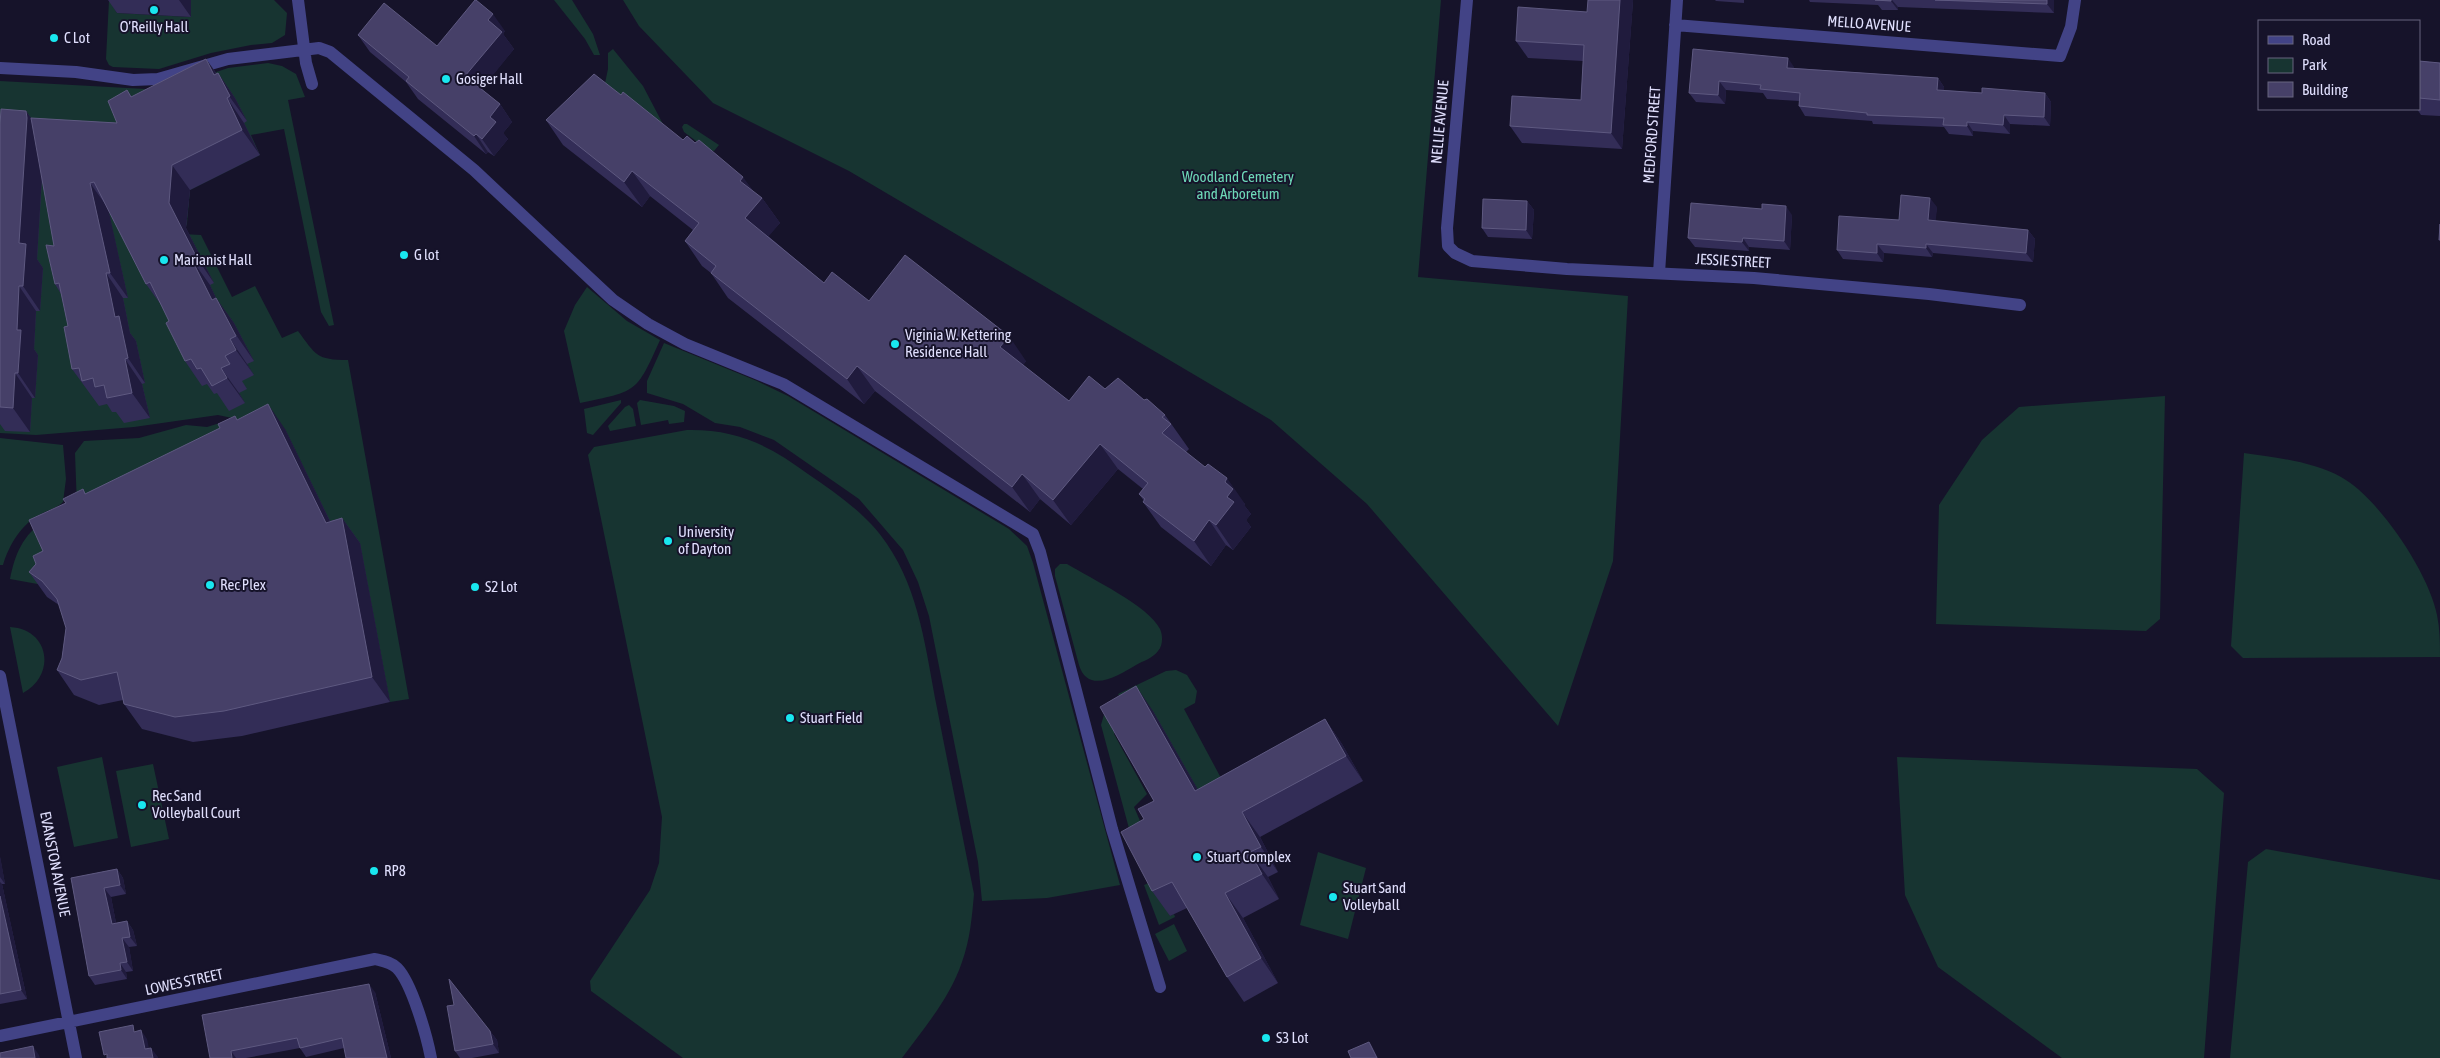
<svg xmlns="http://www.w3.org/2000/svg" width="2440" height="1058" viewBox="0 0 2440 1058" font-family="'Asap Condensed',sans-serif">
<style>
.green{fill:#173431}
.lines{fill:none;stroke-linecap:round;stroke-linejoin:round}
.minor{stroke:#424386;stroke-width:12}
.wall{fill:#332d57}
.shaded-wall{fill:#201b3d}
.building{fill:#464068;stroke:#5e5980}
.poi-dot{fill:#19e7ef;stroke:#16132a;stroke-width:2}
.labels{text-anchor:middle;stroke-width:4;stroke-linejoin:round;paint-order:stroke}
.street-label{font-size:15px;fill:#e0dffd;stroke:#16132a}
.poi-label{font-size:15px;fill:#e0dffd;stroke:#16132a;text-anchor:start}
.park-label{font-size:15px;fill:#6ed9b8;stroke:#16132a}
</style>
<rect width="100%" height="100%" fill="#16132a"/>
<!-- green -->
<path class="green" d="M109 0 117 13 190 17 191 0H274L287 13 285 35 272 43 251 45 211 53 159 69 113 67 109 65 106 59Z
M554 0H572L593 34 600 55H594L585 39Z
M623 0H1441L1418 277 1628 296 1613 561 1558 726 1367 504 1271 420 849 171 713 103 639 26Z
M613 49 643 86 664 126 604 88 608 69V53Z
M268 63 282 66 296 74 305 97 288 100 334 325 329 326 321 312 284 129 251 135 260 155 190 190 187 224 182 234 201 235 232 297 255 286 282 338 298 331C316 355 316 360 348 360L409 699 390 702 360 544 343 548 285 429 218 415 134 427 36 435 0 433V81L164 90 228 68Z
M684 124H687L719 145 714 151 708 150 684 132 682 127Z
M587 287 627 321 660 340C636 394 637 391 580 403L564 331 575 305Z
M664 343 757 381 788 396 1009 529 1027 546 1033 563 1120 885 1047 898 982 901 978 862 929 616 918 582 903 550 859 499 774 440 740 427 715 423 683 404 647 393V381Z
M2165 396 2160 619 2146 631 1936 624 1939 505 1982 440 2019 407Z
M621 400V403L593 435 587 433 584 409Z
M640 400 674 406 685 411 684 422 669 424 668 420 641 425 637 403Z
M629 405 633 409 636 426 610 431 608 426 625 407Z
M223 422 228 428 77 507 75 453 84 441 139 438 186 425 207 427Z
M687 430C736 429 769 445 808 474 837 494 867 514 887 544 920 592 926 652 937 708 949 770 962 832 974 894 972 917 970 940 962 962 950 998 924 1028 902 1058H683L591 991 590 981 650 890 659 863 662 817 588 455 594 447Z
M0 438 63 445 66 479 63 502C56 509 47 510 39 515 21 525 9 545 3 565H0Z
M2244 453C2274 457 2314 462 2341 477 2378 497 2429 573 2437 615 2440 629 2440 643 2440 657L2243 658 2231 646Z
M44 521 43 585 10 579C15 554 23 535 44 521Z
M1060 564H1067C1090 578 1149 606 1160 629 1163 636 1163 645 1158 651 1153 658 1143 661 1136 665 1119 675 1088 695 1079 665L1055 576V569Z
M10 627C49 629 57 674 23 693Z
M1176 670 1187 675 1197 691 1195 703 1184 709 1229 793 1209 811 1134 723 1118 694 1166 671Z
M1105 711 1115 730 1114 734 1147 794 1134 807 1147 837 1130 832 1101 725Z
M102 757 118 838 74 847 57 767Z
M1897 757 2197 769 2224 793 2204 1058H2062L1938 967 1905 895Z
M153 764 169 839 131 847 116 771Z
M2266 849 2440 880V1058H2230L2248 862Z
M1318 852 1366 868 1348 939 1300 925Z
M1151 882 1170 916 1174 914 1175 917 1159 925 1144 885Z
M1174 924 1187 951 1169 961 1155 934Z"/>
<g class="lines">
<!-- minor -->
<path class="minor" d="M298 0 306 63 312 84
M1467 0 1447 228 1448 246 1455 253 1472 261 1567 269 1754 278 1929 294 2020 305
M1675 25 2060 56 2071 27 2075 0
M0 68 76 72 133 80 158 79 228 59 319 48 330 52 474 170 613 300 648 324 685 344 783 384 1033 534 1040 552 1112 829 1160 987
M1659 273 1677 0
M0 676 76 1058
M0 1036 375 959C383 961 391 962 397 968 412 983 427 1037 431 1058"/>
</g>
<!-- wall -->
<path class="wall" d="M108 0H191V17L117 13Z
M1715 0H1744V3L1716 1Z
M1809 0H2054V13L1898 7V10H1882L1878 5 1810 2Z
M1633 1 1622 149 1522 143 1510 126 1581 100 1583 61 1528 58 1516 41 1587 12Z
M505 31 503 34 514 49 481 89 500 104 512 122 503 133 508 139 494 156 488 152 486 154 418 99 406 82 370 52 358 35 437 46Z
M1693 49 1794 67V68L1938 78 1944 87V90L1982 93H2045L2051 102 2050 126 2010 124V134L1973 131V136L1949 134 1944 127 1873 124 1872 121 1805 116 1799 106 1800 101 1767 99 1763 93 1726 90 1725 104 1696 102 1689 93Z
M206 59 217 74 218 73 235 98 247 121 244 123 260 155 190 190 186 228 214 283 210 285 216 298 234 323 254 361 247 364 254 375 242 381 247 389 239 393 245 403 229 411 217 393 214 394 207 384 202 386 185 361 169 321 164 309 146 284 108 209 128 298H123L130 333 136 341 145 383 142 384 150 418 124 423 116 412H112L107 404 99 406 72 369 68 326 61 294 55 284 54 246 42 179 37 259 43 268 40 311H36L34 349 38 355 35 398H32L30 432 5 431 0 424V125L26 111 31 118 117 123 127 90 132 97Z
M2419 61 2440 63V116L2421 115 2417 109H2419Z
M621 95 762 198 780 223 768 236 824 283 869 301 1026 361 1023 365 1069 401 1105 389 1144 400 1165 415 1189 449 1186 452 1245 504 1244 505 1251 514 1246 520 1251 527 1233 550 1226 545 1211 566 1161 527 1143 502 1144 501 1139 494 1143 489 1118 469 1071 525 1040 499 1030 512 875 391 864 404 728 298 711 273 702 266 685 241 693 230 650 196 642 207 563 145 546 120Z
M1527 201 1534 210 1532 239 1488 237 1482 228Z
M1937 207 1935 221 2028 230 2035 239 2033 262 1933 253 1932 257 1884 253 1883 262 1843 259 1837 250 1899 220Z
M1792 215 1790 250 1749 247V251L1695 247 1688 238Z
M238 420 285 429 330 521 342 518 360 543 390 702 242 736 193 742 142 729 124 704 123 700 99 705 74 695 57 670 62 658 66 628 59 605 47 597 29 572 36 564 66 503 83 489 86 494Z
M1153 711 1198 790 1325 719 1342 744 1363 781 1260 837 1278 872 1268 877 1279 899 1243 918 1278 983 1244 1002 1227 977 1187 908 1170 916 1152 891 1144 819 1154 801Z
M0 857 5 884H2L27 999 0 1004Z
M117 869 123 878 126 894 111 897 116 923 127 921 133 930 137 946 129 947 133 971 126 972 127 979 95 985 89 976 71 878Z
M375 992 391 1058H346L344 1048 306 1057 300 1048 246 1058H210Z
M490 1031 497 1040 499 1053 472 1058H460L455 1051Z"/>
<!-- shaded-wall -->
<path class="shaded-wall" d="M179 0H191V17Z
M1620 0H1633V1L1622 149 1611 133Z
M1891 0H1892L1898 7V10L1891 1Z
M2047 0H2054V13L2047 4Z
M493 14 505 31 503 34 514 49 478 94 465 76 488 20Z
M1788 58 1794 67 1793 77 1787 68Z
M206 59 223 83 218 73 235 98 247 121 214 75Z
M1938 78 1944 87V99L1937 90Z
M1719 81 1726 90 1725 104 1718 95Z
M2045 93 2051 102 2050 126 2044 117Z
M227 98 244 123 260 155 242 130Z
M500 104 512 122 503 133 508 139 494 156 482 139 490 117Z
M26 111 43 135 44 142 37 259 43 268 40 311 23 286 19 243Z
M2004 115 2010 124V134L2003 125Z
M1967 122 1973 131V136L1967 126Z
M476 134 488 152 486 154 474 136Z
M172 165 190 190 186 228 214 283 197 258 169 203Z
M632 171 650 196 642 207 624 182Z
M743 177 760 200 762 198 780 223 763 243 745 218 740 181Z
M90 183 108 208 128 298 110 273Z
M1930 198 1937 207 1935 229 1928 220Z
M1527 201 1534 210 1532 239 1526 230Z
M1786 206 1792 215 1790 250 1784 241Z
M2028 230 2035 239 2033 262 2026 253Z
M1743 238 1749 247V251L1742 242Z
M1877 244 1884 253 1883 262 1877 253Z
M1926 244 1933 253 1932 257 1926 248Z
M192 260 210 285 216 298 234 323 254 361 212 300Z
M106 273 123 298 130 333 136 341 145 383 128 358 115 317Z
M19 286 36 311 34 349 38 355 35 398 18 373 17 330Z
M1009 336 1026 361 1018 372 1000 347Z
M230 339 247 364 254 375 236 350Z
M125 359 142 384 150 418 132 393Z
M857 366 875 391 864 404 847 379Z
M221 368 239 393 245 403 227 378Z
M15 373 32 398 30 432 13 408Z
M268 404 285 429 343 548 326 523Z
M1100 444 1118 469 1071 525 1053 500Z
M1022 474 1040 499 1030 512 1012 487Z
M1227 478 1245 504 1244 505 1251 514 1246 520 1251 527 1233 550 1216 525 1225 482Z
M342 518 360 543 390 702 372 677Z
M1209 520 1226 545 1211 566 1194 541Z
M1136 686 1153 711 1213 816 1195 791Z
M1325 719 1342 744 1363 781 1346 756Z
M1242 812 1260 837 1278 872 1261 847Z
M1250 852 1268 877 1279 899 1262 874Z
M0 857 1 861 5 884 0 877Z
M117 869 123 878 126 894 120 885Z
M0 882 2 884 27 999 21 990 0 896Z
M104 888 111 897 118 933 112 924Z
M1225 893 1243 918 1278 983 1261 958Z
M127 921 133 930 137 946 130 937Z
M122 938 129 947 133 971 127 962Z
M120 963 126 972 127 979 121 970Z
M369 984 375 992 391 1058H387Z
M141 1030 147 1039 151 1058 145 1049Z
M490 1031 497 1040 499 1053 493 1044Z
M1369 1042 1372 1046 1378 1058H1377Z
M33 1046 39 1055 40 1058H35Z
M151 1048 158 1057V1058H153Z
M231 1051 236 1058H232Z"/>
<!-- building -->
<path class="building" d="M475 0H476L493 14 488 20 502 32 465 76 500 104 490 117 496 122 482 139 476 134 474 136 406 81 409 77 358 35 384 3 437 46Z
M1588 0H1620L1611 133 1510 126 1512 96 1581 100 1584 45 1516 41 1518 7 1587 12Z
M1875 0H1891V1Z
M1935 0H2047V4Z
M1693 49 1788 58 1787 68 1938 78 1937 90 1982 93V88L2045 93 2044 117 2004 115 2003 125 1967 122V126L1943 125 1944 118 1867 115V113L1799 106 1800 93 1760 89 1761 85 1719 81 1718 95 1689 93Z
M206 59 214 75 218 73 230 96 227 98 242 130 172 165 169 203 197 258 192 260 212 300 216 298 236 336 230 339 236 350 225 356 230 364 221 368 227 378 212 386 201 368 197 369 191 359 185 361 166 323 169 321 150 282 146 284 94 182 90 183 110 273H106L115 317 119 316 128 358 125 359 132 393 107 398 104 385 95 387 93 378 82 381 79 368 72 369 64 327 68 326 59 283 55 284 46 245 54 246 31 118 117 123 108 101 127 90 131 97Z
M2419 61 2440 63V100L2419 98Z
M594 74 621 95 623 92 683 140 687 136 695 143 699 140 743 177 740 181 762 198 745 218 824 283 832 272 869 301 905 255 1009 336 1000 347 1069 401 1089 376 1105 389 1118 378 1144 400 1147 399 1165 415 1162 417 1171 424 1162 433 1205 467 1208 464 1227 478 1225 482 1233 489 1227 497 1234 502 1216 525 1209 520 1194 541 1143 502 1145 499 1139 494 1148 483 1100 444 1053 500 1022 474 1012 487 857 366 847 379 711 273 716 266 685 241 699 223 632 171 624 182 546 120Z
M1 109 26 111 27 118 19 243 26 244 23 286H19L17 330H21L18 373H15L13 408 0 407V125Z
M1901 195 1930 198 1928 220 2028 230 2026 253 1926 244V248L1877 244V253L1837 250 1839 216 1899 220Z
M1483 199 1527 201 1526 230 1482 228Z
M1691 203 1762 209V204L1786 206 1784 241 1743 238 1742 242 1688 238Z
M2440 224V240H2439Z
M268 404 326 523 342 518 372 677 224 711 175 717 124 704 117 672 81 680 57 670 62 658 66 628 57 599 42 581 29 572 36 564 33 556 43 551 29 520 66 503 63 499 83 489 85 494 220 428 218 424 235 416 237 420Z
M1136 686 1195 791 1325 719 1346 756 1242 812 1261 847 1250 852 1262 874 1225 893 1261 958 1227 977 1172 882 1152 891 1121 832 1144 819 1138 809 1154 801 1100 707Z
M117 869 120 885 104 888 112 924 127 921 130 937 122 938 127 962 120 963 121 970 89 976 71 878Z
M0 896 21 990 0 994Z
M449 979 490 1031 493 1044 455 1051 447 1006 454 1005Z
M369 984 387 1058H346L342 1038 300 1048 297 1038 231 1051 232 1058H210L202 1015Z
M133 1025 134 1032 141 1030 145 1049 151 1048 153 1058H107V1054L104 1055 99 1032Z
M1369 1042 1377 1058H1351L1348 1051Z
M33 1046 35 1058H0V1053Z"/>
<!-- markers -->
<g class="poi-dot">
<circle cx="154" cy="10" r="5"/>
<circle cx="54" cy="38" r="5"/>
<circle cx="446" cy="79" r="5"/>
<circle cx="404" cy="255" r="5"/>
<circle cx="164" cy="260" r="5"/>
<circle cx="895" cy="344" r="5"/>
<circle cx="668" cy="541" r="5"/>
<circle cx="210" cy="585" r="5"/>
<circle cx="475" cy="587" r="5"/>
<circle cx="790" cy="718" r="5"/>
<circle cx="142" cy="805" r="5"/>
<circle cx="1197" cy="857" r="5"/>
<circle cx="374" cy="871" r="5"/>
<circle cx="1333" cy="897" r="5"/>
<circle cx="1266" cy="1038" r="5"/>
</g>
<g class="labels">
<!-- street labels -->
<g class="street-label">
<text transform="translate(1869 24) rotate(4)" y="5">MELLO AVENUE</text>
<text transform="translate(1440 122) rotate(-85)" y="5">NELLIE AVENUE</text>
<text transform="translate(1652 135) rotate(-86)" y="5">MEDFORD STREET</text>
<text transform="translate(1733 261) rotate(3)" y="5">JESSIE STREET</text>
<text transform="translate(55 864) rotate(79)" y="5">EVANSTON AVENUE</text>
<text transform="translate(184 982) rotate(-12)" y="5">LOWES STREET</text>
</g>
<!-- poi labels -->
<g class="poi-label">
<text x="154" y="32" text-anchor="middle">O’Reilly Hall</text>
<text x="64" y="43">C Lot</text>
<text x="456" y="84">Gosiger Hall</text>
<text x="414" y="260">G lot</text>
<text x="174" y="265">Marianist Hall</text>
<text x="905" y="340">Viginia W. Kettering<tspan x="905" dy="17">Residence Hall</tspan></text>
<text x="678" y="537">University<tspan x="678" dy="17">of Dayton</tspan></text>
<text x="220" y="590">Rec Plex</text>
<text x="485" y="592">S2 Lot</text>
<text x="800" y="723">Stuart Field</text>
<text x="152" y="801">Rec Sand<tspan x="152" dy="17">Volleyball Court</tspan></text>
<text x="1207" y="862">Stuart Complex</text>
<text x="384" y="876">RP8</text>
<text x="1343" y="893">Stuart Sand<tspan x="1343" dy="17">Volleyball</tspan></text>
<text x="1276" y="1043">S3 Lot</text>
</g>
<!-- park labels -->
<g class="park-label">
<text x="1238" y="182">Woodland Cemetery<tspan x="1238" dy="17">and Arboretum</tspan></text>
</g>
</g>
<!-- legend -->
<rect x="2258" y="20" width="162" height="90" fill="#16132a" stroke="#67657e"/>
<rect x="2268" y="36" width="25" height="8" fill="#424386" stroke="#67657e"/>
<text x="2302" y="45" font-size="15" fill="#e0dffd">Road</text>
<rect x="2268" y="58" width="25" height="15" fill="#173431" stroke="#67657e"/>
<text x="2302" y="70" font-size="15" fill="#e0dffd">Park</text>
<rect x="2268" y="82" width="25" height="15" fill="#464068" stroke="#67657e"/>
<text x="2302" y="95" font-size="15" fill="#e0dffd">Building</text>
</svg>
